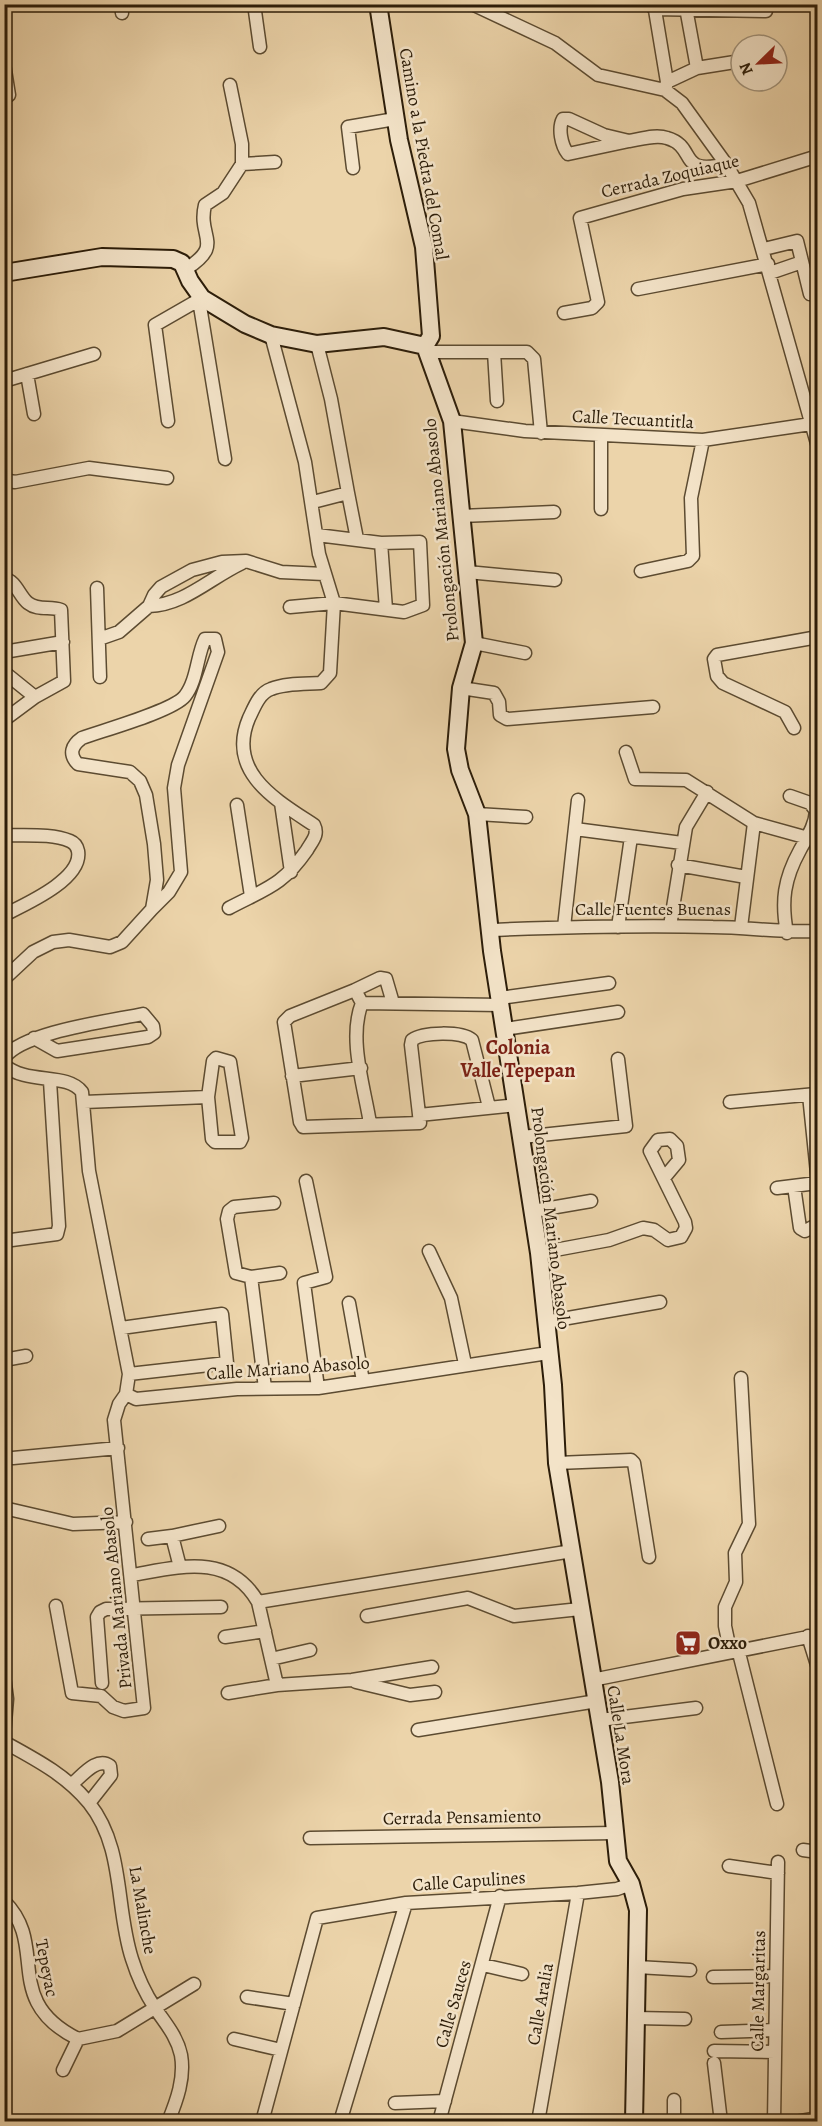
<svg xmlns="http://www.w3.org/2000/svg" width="822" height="2126" viewBox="0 0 822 2126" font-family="Alegreya,serif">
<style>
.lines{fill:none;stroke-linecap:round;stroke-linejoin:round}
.street-casing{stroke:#5c4b31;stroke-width:15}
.secondary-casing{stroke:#2c1d09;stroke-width:20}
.street{stroke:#f3e3c8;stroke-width:12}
.secondary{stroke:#f3e3c8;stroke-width:16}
.labels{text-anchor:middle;stroke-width:5;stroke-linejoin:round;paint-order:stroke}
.street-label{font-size:18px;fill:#2c1d09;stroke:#f3e3c8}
.poi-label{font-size:18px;font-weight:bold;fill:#2c1d09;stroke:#f3e3c8;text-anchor:start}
.neighbourhood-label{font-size:20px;font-weight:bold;fill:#7a1f14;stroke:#f3e3c8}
</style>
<rect width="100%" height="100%" fill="#ecd4aa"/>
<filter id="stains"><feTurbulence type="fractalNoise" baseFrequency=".00333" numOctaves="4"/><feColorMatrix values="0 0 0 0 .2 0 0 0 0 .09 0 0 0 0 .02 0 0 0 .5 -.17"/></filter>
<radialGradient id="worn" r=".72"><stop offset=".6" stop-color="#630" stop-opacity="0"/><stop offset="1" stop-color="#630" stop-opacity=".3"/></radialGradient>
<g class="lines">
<defs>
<path id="street" d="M121 4 122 13
M254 4 260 47
M472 4 555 43 598 75 665 90 682 103 726 164 749 203 818 447
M654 4 667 82 665 90
M686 8 697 68 741 61
M654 9 766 11
M4 64 9 95H4
M667 82 697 68
M563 119H569L604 135 629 141 568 154C561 145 558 128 563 119Z
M629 141C641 139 656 134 667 138 698 147 676 176 726 164
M242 164 275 162
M353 168 348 127 395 119
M764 249 797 241 810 294
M186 269C225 244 197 238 205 205L223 193 242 164V144L230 85
M770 273 802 262
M638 289 768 264
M199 300 225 459
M564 313 592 308 598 302 580 218 683 189 737 181 818 156
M429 352H527L534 359 541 433
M494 352 497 401
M27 374 34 414
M4 381 94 354
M168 421 155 325 202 298
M452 421 525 431 703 440 811 424
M4 480 15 482 89 468 167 478
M348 493 357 539
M313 502 348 493 331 399 317 344
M601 509V435
M461 516 554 512
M381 543 386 609
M641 571 688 561 693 556 691 498 703 440
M467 572 555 580
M4 579C16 580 19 596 28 603 38 611 50 606 61 610L64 681 35 697 4 720
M97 588 100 677
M149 606C184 605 210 578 242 563
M290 607 334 603 404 612 423 605 420 542 381 543 317 535
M99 639 119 632 149 606 154 595 161 587 192 570 222 562 246 561 281 572 324 574
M474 643 525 653
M4 652 63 642
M4 672 35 697
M461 688 494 693 499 702 500 715 507 719 653 707
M794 728 785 712 723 683 717 676 714 659 717 655 818 637
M626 752 635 779 686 780 754 823 741 927
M281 803 291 872
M237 805 251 896
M477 814 526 817
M754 823 808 838
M575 829 682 843
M4 835C25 836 51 833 70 841 75 843 77 846 78 851 83 879 26 904 4 915
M678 865 746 877
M229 908C267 888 282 886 307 850 312 841 319 835 314 825 276 800 226 772 249 718 254 708 259 693 271 689 285 683 306 684 321 683L330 673 334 603 319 554 305 462 271 335
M670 926 686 827 707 792
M564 927 578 800
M618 927 631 837
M489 930C564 927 638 925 713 927 748 927 782 933 818 931
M787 933C781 901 784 879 800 850 807 837 815 826 816 811L810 803 790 796
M4 979 33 952 53 942 69 940 110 947 122 942 152 909 157 880 154 844 146 795 140 781 130 772 78 764C68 754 72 745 82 738 104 730 173 711 185 696 197 681 197 655 205 639H215L218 652 178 765 174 788 181 872 169 892 152 909
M355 990 380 978 386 979 393 1003
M500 998 609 983
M362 1003 501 1005
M505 1029 618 1012
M4 1058C22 1032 110 1021 143 1014L153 1026 154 1033 148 1037 57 1051 34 1038
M4 1065C27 1085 67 1072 82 1092L89 1171 129 1374 126 1394 136 1399 237 1389 318 1388 548 1353
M292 1076 361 1068
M809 1095 818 1183
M84 1102 208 1097 212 1139 215 1142H240L242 1138 230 1062 216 1058 213 1061 208 1097
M730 1102 816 1094
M419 1115 517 1105
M370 1123C364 1086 348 1038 362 1003L355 990 290 1016 284 1022 300 1122 303 1127 420 1123 411 1045 412 1040C423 1032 461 1031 472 1040L489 1107
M522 1137 626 1126 618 1059
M306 1181 326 1277 304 1283 318 1388
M794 1186 800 1228 805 1231 818 1224
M777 1188 817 1183
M274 1203 234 1207 229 1211 227 1219 236 1273 251 1277 280 1273
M533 1211 591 1201
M4 1241 57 1234 59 1226 50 1081
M429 1251 451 1298 465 1364
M539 1253 609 1240 643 1228 654 1230 668 1240 681 1237 686 1228 685 1222 650 1151 658 1140 670 1139 677 1146 679 1160 664 1178
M251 1277 265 1388
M349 1303 363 1381
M545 1322 660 1302
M121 1328 222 1314 227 1363 129 1374
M4 1360 26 1356
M13 1458 118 1448
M557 1463 631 1460 634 1463 649 1557
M4 1508 73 1524 126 1522
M148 1539 172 1536
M180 1567 172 1536 219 1526
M132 1575C179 1567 229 1552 258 1602L572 1551
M258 1602 277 1685
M56 1606 72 1693 101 1696 113 1707 124 1711 144 1708 114 1420 119 1404 126 1394
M367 1616 468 1598 514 1616 580 1609
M808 1636 818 1668
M225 1637 265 1631
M738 1649 777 1804
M730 1650 725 1626V1607L736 1582 735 1553 749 1524 741 1378
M271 1659 310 1650
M4 1676 7 1699 4 1735
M592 1680 818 1635
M356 1682 410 1695 435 1692
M102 1683 97 1617 100 1612 106 1609 221 1607
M228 1693 277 1685 352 1680 432 1667
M600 1720 696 1708
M418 1730 597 1701
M4 1742C35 1759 66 1775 89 1803 125 1848 115 1907 132 1959 137 1975 145 1993 155 2008 165 2023 177 2036 181 2055 185 2078 177 2100 168 2122
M72 1784C82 1776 97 1756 110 1766L111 1775 89 1803
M310 1838 614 1833
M803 1850 818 1852
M729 1866 778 1873
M4 1901C50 1946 0 2000 78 2039L117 2031 194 1984
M483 1965 522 1974
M637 1967 690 1970
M713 1977 775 1976
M247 1997 294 2004
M636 2018 685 2019
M721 2032 775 2030
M234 2039 281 2050
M714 2051 775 2052
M714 2063 721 2122
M63 2070 78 2039
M395 2103 445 2101
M262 2122 317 1918 406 1903 578 1893 617 1889 631 1884
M340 2122 406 1903
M439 2122 500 1896
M538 2122 578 1893
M674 2122V2100
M774 2122 778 1862
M796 2122 818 2118"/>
<path id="secondary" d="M378 4 399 140 424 247 431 336 425 346
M4 273 102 257 173 259 182 263 190 281 202 298 245 324 271 335 317 344 384 337 425 346
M425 346 452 421 474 643 461 688 456 749 460 770 477 814 492 951 539 1253 553 1385 557 1463 610 1782 618 1861 631 1884 638 1910 634 2122"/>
</defs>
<!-- street casing -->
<use href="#street" class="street-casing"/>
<!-- secondary casing -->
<use href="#secondary" class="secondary-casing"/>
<!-- street -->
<use href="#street" class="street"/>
<!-- secondary -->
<use href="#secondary" class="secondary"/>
</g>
<!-- icons -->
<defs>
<symbol id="supermarket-square" viewBox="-11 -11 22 22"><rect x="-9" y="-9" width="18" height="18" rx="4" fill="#8f2418" stroke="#f3e3c8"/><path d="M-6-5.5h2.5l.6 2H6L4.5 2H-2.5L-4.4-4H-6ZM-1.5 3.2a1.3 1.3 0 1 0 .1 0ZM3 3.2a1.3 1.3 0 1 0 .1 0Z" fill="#fff"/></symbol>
</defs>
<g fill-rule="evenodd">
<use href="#supermarket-square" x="673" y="1628" width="30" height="30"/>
</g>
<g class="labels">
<!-- street labels -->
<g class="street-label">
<text transform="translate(424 154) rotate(80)" y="6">Camino a la Piedra del Comal</text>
<text transform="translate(670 176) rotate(-13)" y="6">Cerrada Zoquiaque</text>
<text transform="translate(633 419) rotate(3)" y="6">Calle Tecuantitla</text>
<text transform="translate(441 530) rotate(-96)" y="6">Prolongación Mariano Abasolo</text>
<text x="653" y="915">Calle Fuentes Buenas</text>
<text transform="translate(551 1218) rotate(83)" y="6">Prolongación Mariano Abasolo</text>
<text transform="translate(288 1368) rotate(-4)" y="6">Calle Mariano Abasolo</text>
<text transform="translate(116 1598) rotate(-96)" y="6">Privada Mariano Abasolo</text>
<text transform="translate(621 1735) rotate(81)" y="6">Calle La Mora</text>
<text transform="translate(462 1817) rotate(-1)" y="6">Cerrada Pensamiento</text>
<text transform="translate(469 1881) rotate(-4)" y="6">Calle Capulines</text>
<text transform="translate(143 1910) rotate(80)" y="6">La Malinche</text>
<text transform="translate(47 1968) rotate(79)" y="6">Tepeyac</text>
<text transform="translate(758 1991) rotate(-89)" y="6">Calle Margaritas</text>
<text transform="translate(453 2004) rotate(-74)" y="6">Calle Sauces</text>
<text transform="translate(540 2004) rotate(-80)" y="6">Calle Aralia</text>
</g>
<!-- poi labels -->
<g class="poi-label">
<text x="708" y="1649">Oxxo</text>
</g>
<!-- neighbourhood labels -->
<g class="neighbourhood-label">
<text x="518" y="1054">Colonia<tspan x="518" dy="23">Valle Tepepan</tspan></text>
</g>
</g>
<!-- margin -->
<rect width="822" height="2126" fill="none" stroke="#ecd4aa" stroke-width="24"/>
<rect x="6" y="6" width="810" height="2114" fill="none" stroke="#2c1d09" stroke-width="3"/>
<rect x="12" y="12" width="798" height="2102" fill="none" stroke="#2c1d09" stroke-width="1.5"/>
<!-- north arrow -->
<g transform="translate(759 63) rotate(246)"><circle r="28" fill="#f3e3c8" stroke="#a3947c" stroke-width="1.5"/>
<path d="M0-4.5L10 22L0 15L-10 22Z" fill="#8f2418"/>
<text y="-9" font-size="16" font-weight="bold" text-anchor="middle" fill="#2c1d09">N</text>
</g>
<rect width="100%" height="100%" filter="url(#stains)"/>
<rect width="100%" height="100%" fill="url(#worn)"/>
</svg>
